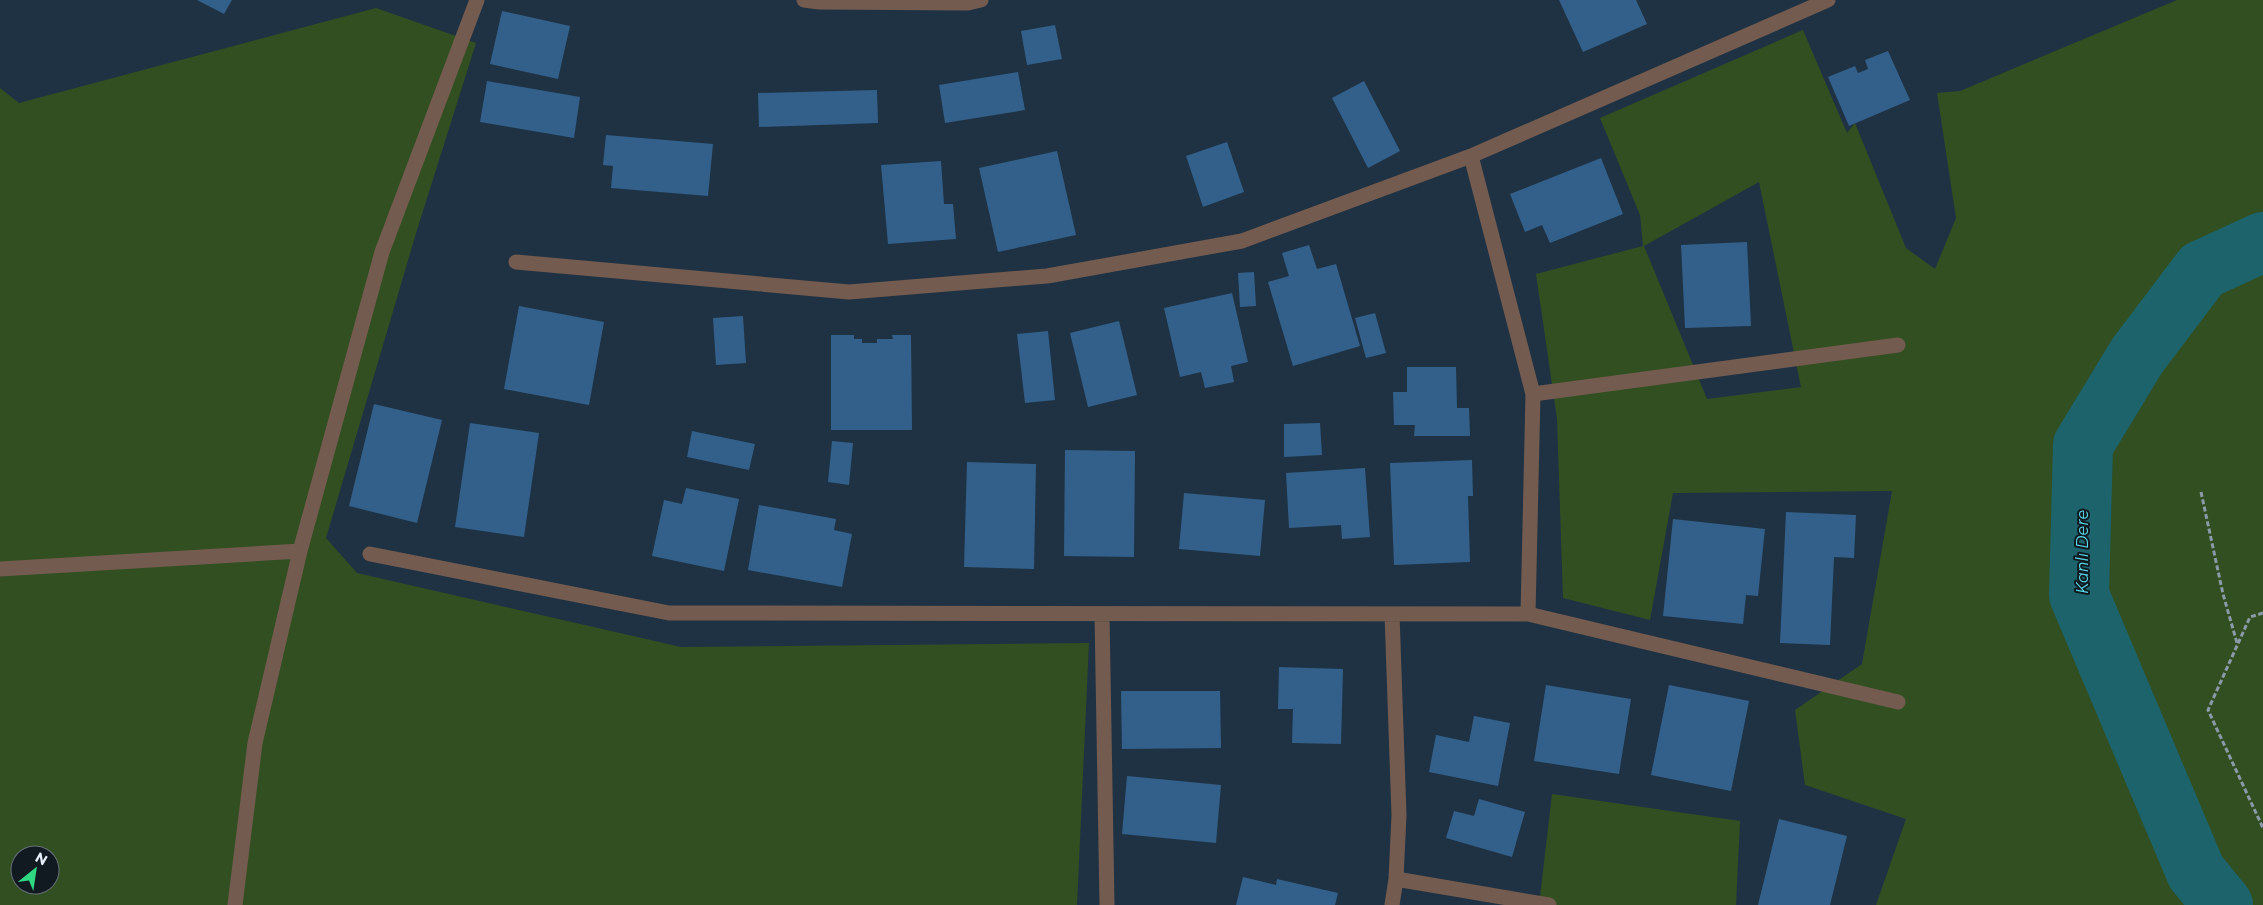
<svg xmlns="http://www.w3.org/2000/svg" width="2263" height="905" viewBox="0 0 2263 905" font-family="Montserrat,sans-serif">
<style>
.green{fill:#324f21;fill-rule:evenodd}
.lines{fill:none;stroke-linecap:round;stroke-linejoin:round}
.river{stroke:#1d636b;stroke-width:60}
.building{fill:#32608a}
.path{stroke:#8b9aa8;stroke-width:3;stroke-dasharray:5 2.5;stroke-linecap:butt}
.minor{stroke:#745b4f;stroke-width:15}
.labels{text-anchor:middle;stroke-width:4;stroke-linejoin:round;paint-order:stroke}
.water-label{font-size:16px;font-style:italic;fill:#57daea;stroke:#111921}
</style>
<rect width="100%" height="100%" fill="#1f3243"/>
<!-- green -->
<path class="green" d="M2177 0H2263V905H1876L1906 819 1805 785 1795 710 1862 664 1892 491 1673 493 1650 620 1563 598 1557 419 1536 274 1643 246 1640 215 1600 118 1803 30 1847 133 1855 123 1906 248 1935 269 1956 218 1937 93 1960 91ZM1759 182 1801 387 1707 399 1644 246Z
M376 8 476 43 417 230 326 538 357 573 681 647 1089 643 1077 905H0V88L19 103ZM20 855H50V885H20Z
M1552 794 1740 821 1736 905H1539Z"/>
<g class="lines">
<!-- river -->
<path class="river" d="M2223 905 2196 872 2079 595 2083 445 2137 356 2202 270 2263 242"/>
</g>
<!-- building -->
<path class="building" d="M197 0H232L224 14Z
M1559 0H1636L1647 24 1583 52Z
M502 11 570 26 558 79 490 64Z
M1055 25 1062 59 1027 65 1021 31Z
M1888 51 1910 100 1849 126 1828 77 1855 66 1858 73 1868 69 1865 60Z
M1018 72 1025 110 945 123 939 85Z
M487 81 580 97 574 138 480 122Z
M1364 81 1400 151 1368 168 1332 98Z
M877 90 878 123 759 127 758 93Z
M606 135 713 144 708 196 611 188 613 166 603 165Z
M1227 142 1244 192 1203 207 1186 156Z
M1057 151 1076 235 998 252 979 168Z
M1601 158 1623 214 1550 243 1542 225 1525 232 1510 194Z
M941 161 944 204H953L956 239 888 244 881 165Z
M1747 242 1751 326 1685 328 1681 245Z
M1309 245 1317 269 1336 264 1360 346 1293 366 1268 282 1289 276 1282 253Z
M1254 272 1256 306 1240 307 1238 273Z
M1232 293 1248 362 1231 366 1234 382 1205 388 1201 372 1180 377 1164 308Z
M519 306 604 322 589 405 504 389Z
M1375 313 1386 353 1366 358 1355 318Z
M743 316 746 363 716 365 713 318Z
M1119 321 1137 395 1088 407 1070 333Z
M1048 331 1055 400 1025 403 1017 334Z
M831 335H854V339H862V343H877V339H893L892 335H911L912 430H831Z
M1407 367H1456L1457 408H1469L1470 436H1414L1415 425H1394L1393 392H1407Z
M374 404 442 420 417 523 349 506Z
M470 423 539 433 524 537 455 527Z
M1320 423 1322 455 1284 457V424Z
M692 431 755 444 749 470 687 457Z
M832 441 853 443 849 485 828 482Z
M1065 450 1135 451 1134 557 1064 556Z
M1472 460 1473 496H1468L1470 562 1394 565 1390 463Z
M967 462 1036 464 1034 569 964 567Z
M1365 468 1370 537 1342 539 1341 525 1289 528 1286 473Z
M686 488 739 499 724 571 652 556 664 500 682 504Z
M1184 493 1265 500 1260 556 1179 549Z
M759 505 836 519 834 530 852 534 842 587 748 570Z
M1786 512 1856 515 1854 558 1834 557 1830 645 1780 643Z
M1673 519 1765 529 1758 596 1746 595 1743 624 1663 616Z
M1279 667 1343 669 1341 744 1292 743 1293 709H1278Z
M1546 685 1631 699 1619 774 1534 761Z
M1669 685 1749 701 1731 791 1651 775Z
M1121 691H1220L1221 748 1122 749Z
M1474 716 1510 723 1498 786 1429 772 1436 735 1469 742Z
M1127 776 1221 785 1216 843 1122 834Z
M1479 799 1525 812 1512 857 1446 838 1454 811 1474 816Z
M1779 819 1847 836 1830 905H1758Z
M1243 877 1276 885 1277 879 1338 893 1335 905H1236Z"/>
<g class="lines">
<!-- path -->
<path class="path" d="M2201 492 2223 594 2237 643
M2263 613 2250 617 2208 710 2263 828"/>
<!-- minor -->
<path class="minor" d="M804 0 819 2 968 3 981 0
M1471 156 1533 394 1528 614
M516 262 849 292 1047 276 1242 241 1471 156 1828 0
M1533 394 1898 345
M370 554 669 613 1528 614 1898 702
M0 569 300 551
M1102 614 1107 905
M1392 614 1399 815 1396 879 1392 905
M1396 879 1549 905
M235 905 255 743 300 551 382 252 477 0"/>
</g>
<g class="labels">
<!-- water labels -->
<g class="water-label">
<text transform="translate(2082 552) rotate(-90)" y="6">Kanlı Dere</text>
</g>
</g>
<!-- north arrow -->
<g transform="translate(35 870) rotate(30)"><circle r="24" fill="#111921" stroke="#666f79"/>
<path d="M0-4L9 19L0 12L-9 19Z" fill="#31d882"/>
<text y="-8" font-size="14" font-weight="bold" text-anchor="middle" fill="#e5f0fc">N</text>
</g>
</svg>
